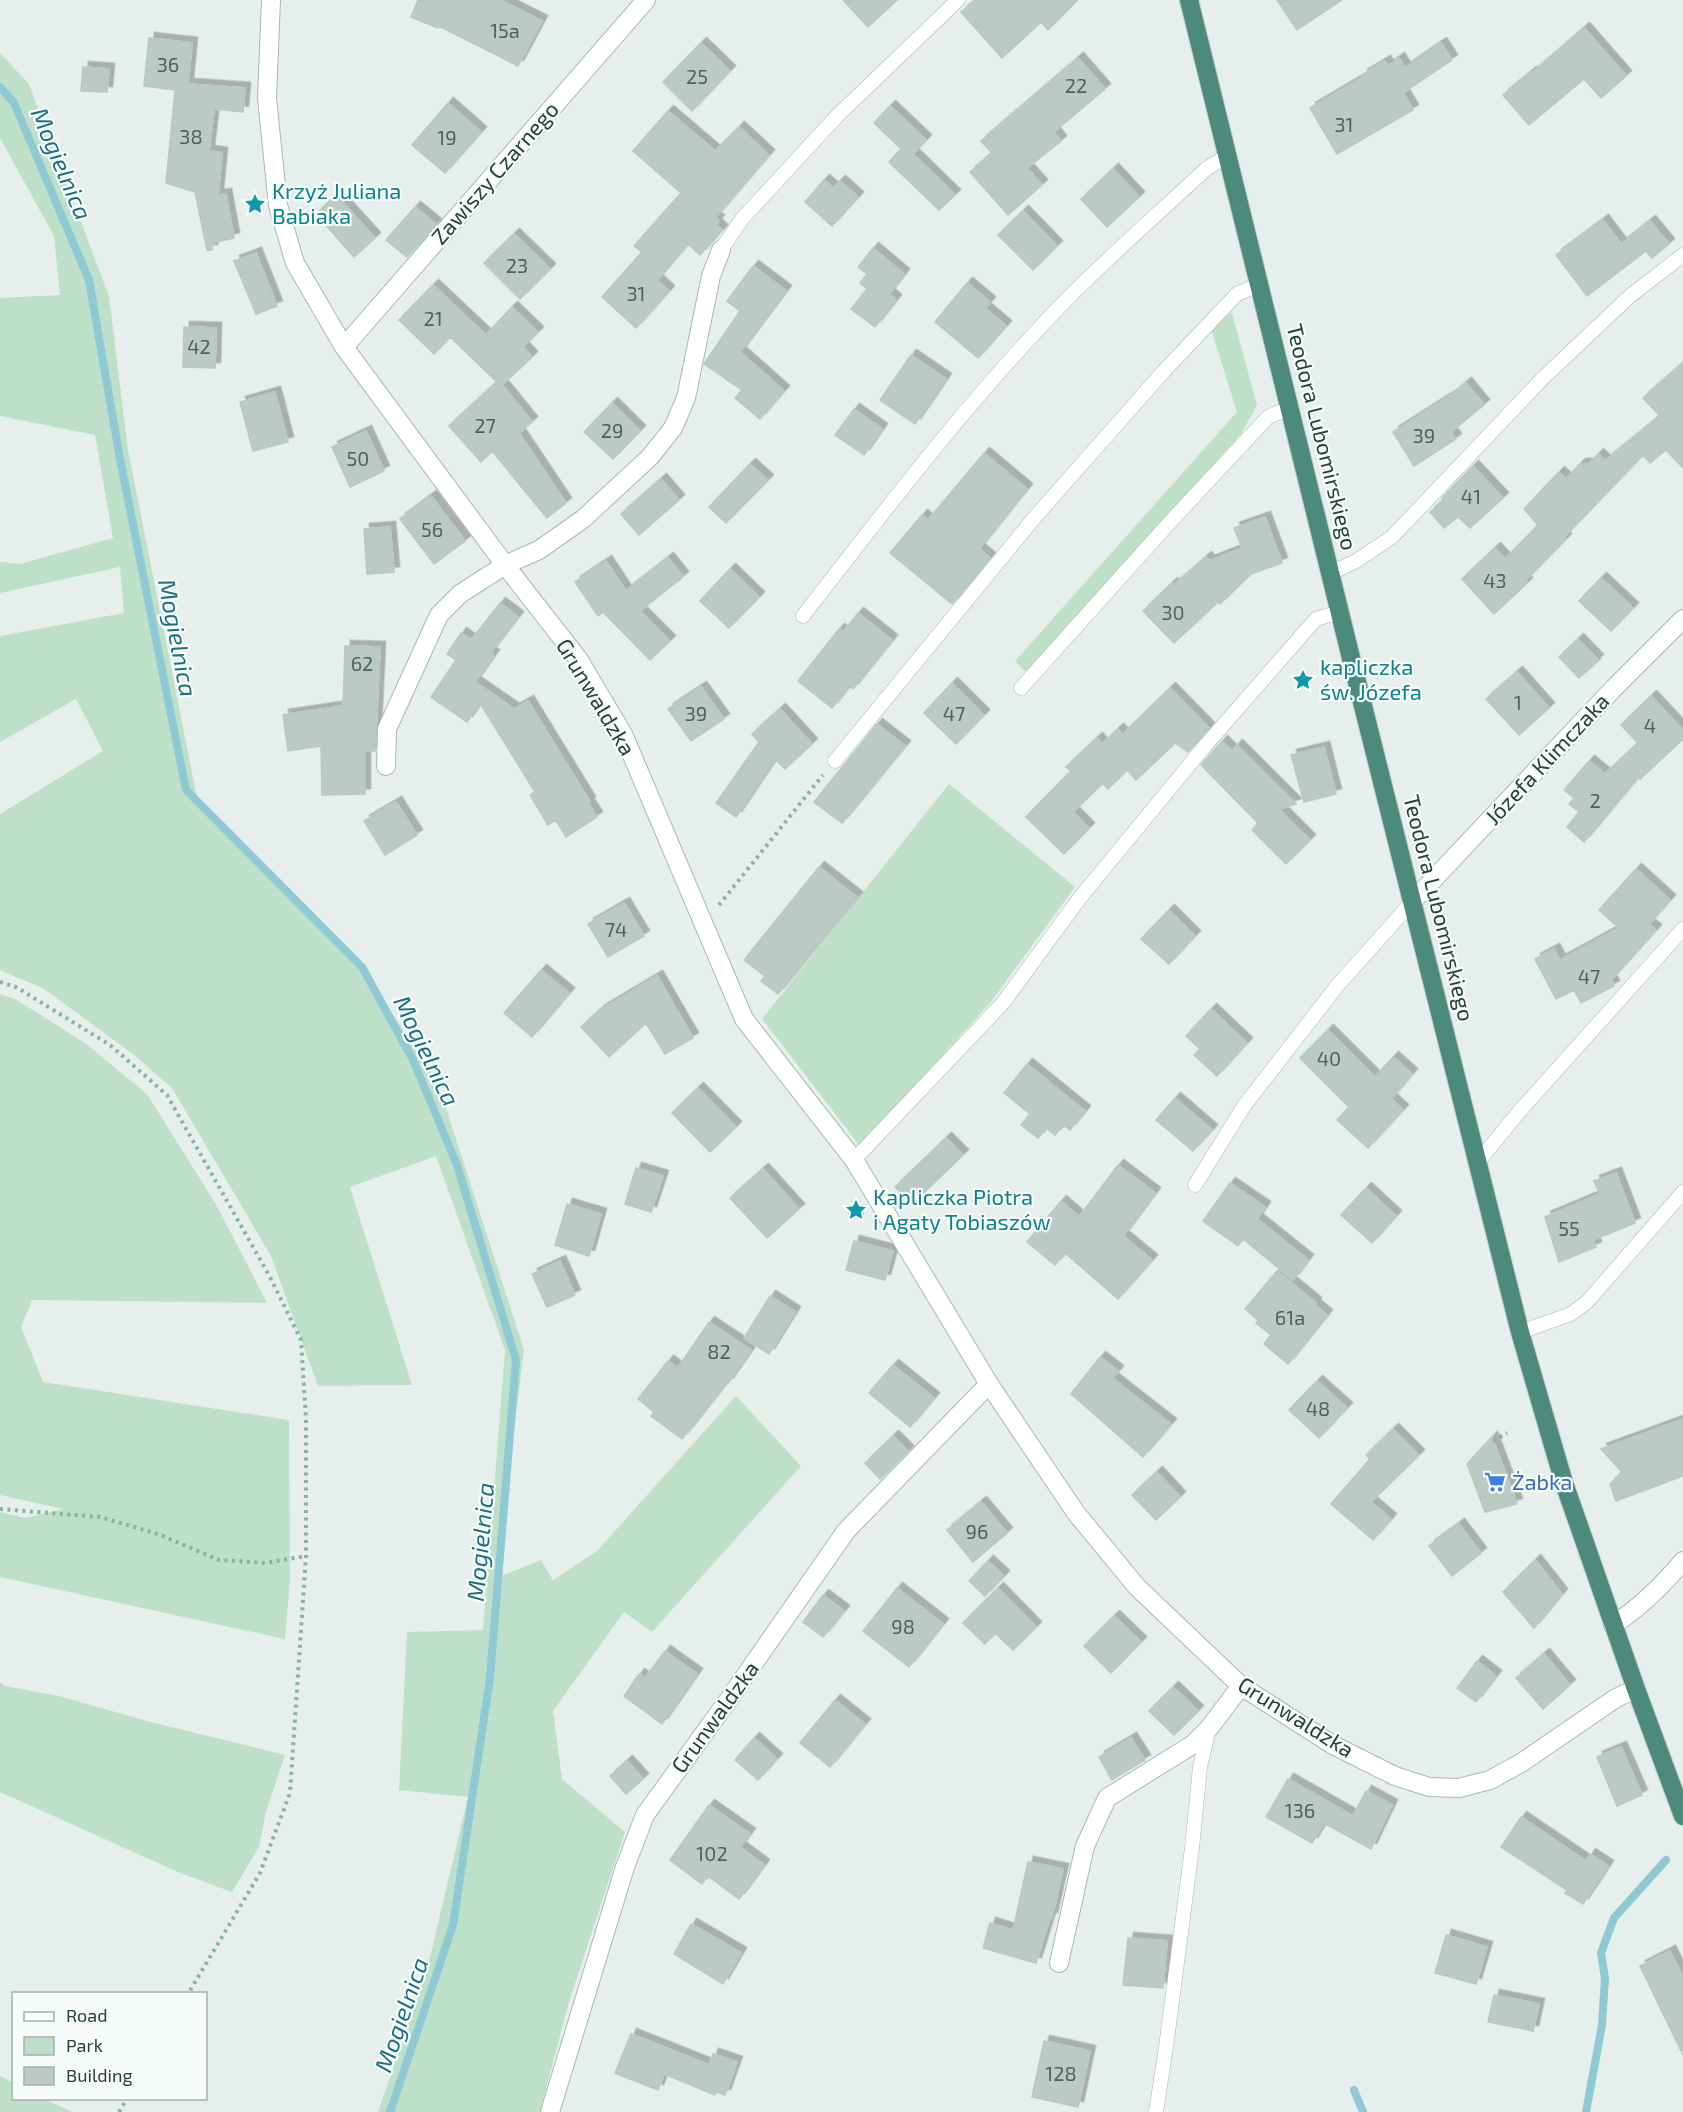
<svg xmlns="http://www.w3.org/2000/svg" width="1683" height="2112" viewBox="0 0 1683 2112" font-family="'Exo 2',sans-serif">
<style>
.green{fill:#bfe0c8}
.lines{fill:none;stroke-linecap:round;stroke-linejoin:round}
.stream{stroke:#8ec9d4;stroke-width:8}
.building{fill:#bbcac4;stroke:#b8c9c2;stroke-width:1.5;filter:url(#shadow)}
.service-casing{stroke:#a8b8b2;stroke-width:15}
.minor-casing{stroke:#a8b8b2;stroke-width:20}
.trunk-casing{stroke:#c2cac8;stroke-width:20}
.path{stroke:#86b3a5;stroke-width:4;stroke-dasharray:3 4.5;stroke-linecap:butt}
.service{stroke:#fff;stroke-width:14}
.minor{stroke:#fff;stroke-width:18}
.trunk{stroke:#4c8a7c;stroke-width:18}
.labels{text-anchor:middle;stroke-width:4.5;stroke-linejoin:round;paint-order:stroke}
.number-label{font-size:20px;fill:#4a645c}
.street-label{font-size:22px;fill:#24423a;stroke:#f7fbf9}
.culture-label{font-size:22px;fill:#0d838f;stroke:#f7fbf9;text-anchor:start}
.shop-label{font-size:22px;fill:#366cbe;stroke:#f7fbf9;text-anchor:start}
.water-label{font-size:24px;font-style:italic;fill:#1c6f80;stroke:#f7fbf9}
</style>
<defs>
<filter id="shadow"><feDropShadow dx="5.5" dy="-5.5" stdDeviation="0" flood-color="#0004"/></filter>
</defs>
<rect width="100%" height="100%" fill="#e6efeb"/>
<!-- green -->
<path class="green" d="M0 53 29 84 109 296 128 450 197 798 356 959 438 1083 524 1350 496 1578 541 1560 553 1580 597 1551 736 1396 801 1466 652 1632 624 1612 553 1711 562 1779 625 1832 569 2002 540 2112H378L428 1966 468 1797 399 1790 407 1632 483 1630 505 1350 436 1156 350 1187 412 1385 318 1386 271 1256 172 1088 133 1054 44 989 0 970V814L103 751 76 699 0 742V636L124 613 120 567 0 593V562L20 564 113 538 95 435 0 416V298L60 295 54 236 0 138Z
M1232 313 1257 405 1241 434 1026 672 1015 661 1237 412 1211 329 1219 317Z
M949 784 1075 887 990 1003 860 1146 762 1019Z
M0 994 17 1000 85 1043 147 1094 217 1206 267 1303 32 1300 21 1327 43 1382 289 1420 290 1579 285 1639 0 1577V1512L25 1518 63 1509 0 1495Z
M0 1682 5 1686 59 1696 147 1721 285 1755 266 1812 259 1847 232 1892 178 1872 0 1792Z
M0 2076 13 2083 14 2098 45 2099 72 2112H0Z"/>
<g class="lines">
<!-- stream -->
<path class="stream" d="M0 87 14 103 89 280 120 459 186 790 362 967 413 1060 457 1165 516 1360 490 1678 453 1925 390 2112
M1354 2090 1363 2112
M1586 2112 1602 2025 1605 1978 1601 1953 1614 1918 1666 1860"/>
</g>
<!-- building -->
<path class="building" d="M418 0H500L542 21 518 66 439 26 438 28 411 17Z
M843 0H897L868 27Z
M976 0H1077L1048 30 1041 22 1002 58 961 12Z
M1277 0H1342L1297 30Z
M1584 28 1626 76 1601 98 1584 79 1529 125 1503 95 1531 72 1532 73Z
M149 38 192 43 188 84 245 88 243 112 214 109 209 151 222 153 218 195 226 194 234 238 213 243 212 250H207L195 192 166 183 175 90 144 86Z
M701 43 730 71 692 111 663 82Z
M1441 43 1452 60 1403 93 1413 110 1337 154 1310 108 1363 77 1362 75 1385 61 1388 66 1399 58 1405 68Z
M1078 58 1105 89 1054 132 1061 141 1027 168 1042 185 1008 215 970 172 992 153 981 141Z
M83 67 109 69 107 92 81 91Z
M448 103 481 132 445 173 412 145Z
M890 106 926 140 913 154 955 195 939 210 889 162 901 149 874 123Z
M668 111 715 151 739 127 769 155 715 218 719 220 716 224 722 230 700 255 688 244 657 280 669 291 636 328 602 297 642 252 634 246 681 193 633 151Z
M1113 169 1139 197 1107 227 1081 199Z
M824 180 833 188 840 181 858 197 832 226 805 202Z
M336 195 375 238 354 257 316 214Z
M415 207 436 224 407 257 386 240Z
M1023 211 1057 246 1033 270 998 235Z
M1603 220 1621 244 1650 221 1669 244 1652 258 1646 251 1587 296 1556 255Z
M514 234 550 269 520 299 484 263Z
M873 248 904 274 889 294 896 300 875 327 851 309 867 289 860 283 867 274 858 267Z
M256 253 277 306 256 314 234 261Z
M753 266 786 291 740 352 784 391 760 419 735 398 742 390 704 364 740 311 727 301Z
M967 283 990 302 985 308 1006 326 978 358 935 322Z
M433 285 486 335 512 307 538 332 523 347 532 357 502 385 532 422 519 433 566 503 547 518 492 451 481 462 449 426 497 382 450 337 434 354 399 320Z
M184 327 216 328 215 368 183 367Z
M911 355 946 379 915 424 880 400Z
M1683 363V468L1666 450 1650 463 1643 455 1564 537 1566 539 1525 581 1527 583 1494 614 1462 579 1495 548 1505 559 1538 525 1524 509 1559 472 1566 479 1580 464H1589L1598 454 1605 461 1660 416 1643 398Z
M1466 383 1484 405 1451 432 1456 439 1414 466 1393 432 1450 396Z
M275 392 288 442 253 451 240 402Z
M612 403 640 431 613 459 584 432Z
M854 409 882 429 864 455 835 435Z
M366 431 384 471 350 487 332 447Z
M984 453 1027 489 979 549 990 558 952 604 890 553 922 515 928 520Z
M750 464 768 480 726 523 709 507Z
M1473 466 1503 498 1470 528 1458 517 1444 528 1430 512 1444 500 1442 498Z
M661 479 679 500 639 535 621 514Z
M431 496 465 541 434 564 400 519Z
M1265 517 1282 563 1251 574 1220 604 1218 602 1174 643 1143 611 1172 583 1174 585 1206 557 1209 561 1242 548 1234 528Z
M390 527 394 572 367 574 364 529Z
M668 558 683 577 640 611 670 641 650 660 603 612 598 616 575 582 606 561 626 591Z
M730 569 759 597 729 628 700 601Z
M1601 578 1633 608 1611 631 1579 601Z
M500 603 518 617 490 653 494 655 475 682 514 709 528 701 590 802 588 803 597 817 566 837 556 820 548 825 530 795 535 792 480 703 467 722 431 697 456 660 447 654 461 633 471 640Z
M858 613 892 640 853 689 849 686 832 708 798 681 839 629 843 632Z
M1578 639 1598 660 1594 663 1595 664 1579 678 1559 657Z
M345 646 380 647 375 751H365V794L322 795 321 746 288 751 283 715 343 706Z
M1517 672 1549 708 1519 735 1486 699Z
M952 683 984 715 956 744 924 713Z
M701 687 724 719 691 741 668 709Z
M1170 688 1209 728 1188 752 1175 743 1136 780 1127 770 1108 789 1103 783 1073 812 1089 828 1064 854 1026 817 1071 771 1066 767 1097 738 1102 744 1118 729 1123 734Z
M1651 696 1683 730V739L1640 779 1638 777 1584 842 1567 827 1579 812 1569 804 1574 798 1564 790 1589 761 1605 774 1638 743 1621 725Z
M780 709 812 744 785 769 775 759 736 817 716 803 759 742 752 734Z
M877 724 905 746 842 823 814 802Z
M1222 741 1232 751 1237 745 1296 804 1279 809 1310 840 1286 864 1252 830 1258 823 1201 765Z
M1324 747 1336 794 1304 802 1291 755Z
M396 802 417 835 385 855 364 821Z
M819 867 857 897 778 994 761 981 765 976 744 960Z
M1636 869 1670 900 1649 924 1656 930 1611 980 1614 986 1581 1003 1574 990 1556 999 1535 959 1554 949 1560 960 1619 928 1599 910Z
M624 903 644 936 608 957 588 924Z
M1169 910 1195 936 1169 964 1141 939Z
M541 970 569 993 532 1037 504 1013Z
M657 976 693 1038 665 1054 646 1023 609 1057 581 1027 600 1010Z
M1211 1009 1247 1043 1217 1076 1194 1055 1200 1049 1186 1036Z
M1328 1030 1375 1077 1393 1057 1412 1074 1391 1099 1403 1110 1368 1148 1337 1120 1349 1107 1300 1058Z
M1027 1064 1085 1111 1070 1130 1063 1125 1055 1135 1046 1128 1038 1138 1021 1125 1030 1114 1004 1093Z
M698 1088 736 1127 710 1152 672 1113Z
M1175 1098 1212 1130 1193 1151 1156 1120Z
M946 1138 963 1155 912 1204 895 1187Z
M1118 1165 1155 1193 1123 1236 1152 1260 1118 1299 1065 1253 1055 1265 1027 1242 1061 1201 1079 1217Z
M636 1168 663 1176 651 1212 625 1204Z
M763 1169 799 1209 767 1238 730 1198Z
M1616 1173 1635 1223 1593 1240 1596 1247 1559 1262 1545 1217 1600 1194 1594 1181Z
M1230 1183 1265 1207 1257 1219 1308 1260 1293 1280 1243 1239 1238 1246 1203 1221Z
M1366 1188 1396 1216 1372 1243 1341 1215Z
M567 1204 601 1214 589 1256 555 1245Z
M854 1241 893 1251 885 1280 846 1270Z
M560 1261 575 1295 547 1307 532 1274Z
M1277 1271 1316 1303 1315 1305 1327 1315 1288 1364 1264 1344 1271 1335 1256 1323 1258 1320 1245 1309Z
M770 1296 795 1312 769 1354 744 1338Z
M709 1322 751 1350 728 1383 727 1382 682 1439 651 1416 654 1412 638 1399 668 1361 678 1368Z
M1100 1357 1118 1371 1112 1378 1171 1424 1143 1457 1071 1394Z
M893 1365 934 1398 910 1427 869 1393Z
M1317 1381 1347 1408 1319 1438 1289 1410Z
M1683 1419V1476L1616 1501 1610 1484 1622 1472 1601 1449Z
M1393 1429 1419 1455 1371 1502 1391 1519 1373 1540 1331 1504 1370 1459 1366 1455Z
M893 1436 908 1451 880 1479 865 1463Z
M1492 1437 1517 1504 1485 1512 1467 1464Z
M1157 1472 1180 1497 1156 1520 1132 1495Z
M981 1502 1007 1533 973 1562 947 1530Z
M1459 1524 1481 1553 1452 1576 1429 1546Z
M1535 1560 1562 1594 1534 1628 1503 1592Z
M988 1561 1004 1576 985 1596 969 1581Z
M897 1588 943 1624 909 1667 863 1631Z
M998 1588 1036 1627 1013 1650 995 1633 985 1644 963 1623Z
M823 1595 844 1611 823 1637 803 1622Z
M1114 1616 1141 1642 1111 1673 1084 1646Z
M665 1651 697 1674 662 1724 624 1696 639 1674 645 1678Z
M1544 1654 1570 1685 1543 1709 1516 1678Z
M1477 1661 1496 1676 1476 1702 1457 1688Z
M1173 1687 1198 1711 1174 1735 1149 1711Z
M835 1700 865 1724 830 1767 800 1743Z
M754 1738 777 1759 758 1780 735 1760Z
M1131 1738 1145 1760 1112 1780 1099 1757Z
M1621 1747 1642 1795 1617 1806 1597 1757Z
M627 1761 643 1779 626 1794 610 1776Z
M1288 1779 1353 1816 1366 1791 1392 1805 1371 1849 1324 1823 1312 1843 1266 1817Z
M709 1805 750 1834 740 1847 764 1865 739 1899 708 1876 702 1884 670 1860Z
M1521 1817 1586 1861 1590 1854 1608 1866 1583 1904 1565 1893 1567 1890 1501 1847Z
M1028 1862 1063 1869 1052 1918H1050L1036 1963 983 1948 990 1923 1013 1930Z
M691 1924 741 1953 723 1984 674 1954Z
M1446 1935 1487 1947 1476 1984 1435 1973Z
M1128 1938 1167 1941 1163 1988 1123 1985Z
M1670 1951 1683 1977V2055L1640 1966Z
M1494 1995 1539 2004 1533 2031 1488 2022Z
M631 2034 709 2065 713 2054 737 2062 725 2095 716 2092 715 2095 664 2074 658 2090 615 2073Z
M1044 2041 1090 2051 1078 2107 1032 2097Z"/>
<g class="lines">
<defs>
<path id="service" d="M721 250 742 219 837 116 958 0
M1331 573 1356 561 1392 537 1543 378 1630 296 1683 255
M803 616C888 506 972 396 1069 297 1113 253 1160 212 1206 169L1227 156
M1021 688 1171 521 1268 417 1290 408
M835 761 1035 517 1164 371 1237 294 1260 284
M854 1160 1003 1003 1079 899 1204 747 1316 619 1340 612
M1478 1162 1518 1113 1683 929
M1195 1185 1244 1106 1337 986 1413 901
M1520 1332 1571 1314 1587 1302 1683 1192
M1156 2112 1166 2047 1192 1848 1200 1767 1209 1728"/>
<path id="minor" d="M271 0 267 98 278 205 295 263 344 347 505 565 579 660 623 734 744 1019 854 1160 989 1384 1076 1513 1137 1587 1241 1686 1333 1745 1395 1776 1429 1787 1459 1788 1490 1780 1521 1763 1616 1698 1636 1689
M344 347 646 0
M386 766 387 729 439 615 460 594 505 565 539 550 583 519 650 457 673 428 686 398 711 276 721 250
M1413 901 1614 688 1683 619
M1613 1625C1641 1607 1662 1586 1683 1561
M1059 1963 1085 1846 1107 1798 1192 1745 1210 1727 1241 1686
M550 2112 625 1867 645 1815 729 1699 846 1531 989 1384"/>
<path id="trunk" d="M1189 0 1352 662 1520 1332 1564 1483 1636 1689 1683 1816"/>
</defs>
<!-- service casing -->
<use href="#service" class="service-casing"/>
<!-- minor casing -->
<use href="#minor" class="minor-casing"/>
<!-- trunk casing -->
<use href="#trunk" class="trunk-casing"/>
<!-- path -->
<path class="path" d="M719 905 823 775
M0 982 16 987 110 1045 167 1095 270 1277 301 1340 306 1419V1556L290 1793 260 1873 188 1994
M1493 1441 1507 1433
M0 1509 100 1517 158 1534 219 1560 265 1563 306 1556
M119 2112 127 2098"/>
<!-- service -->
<use href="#service" class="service"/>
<!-- minor -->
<use href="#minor" class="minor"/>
<!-- trunk -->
<use href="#trunk" class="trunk"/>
</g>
<!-- icons -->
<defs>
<symbol id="sight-bare" viewBox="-9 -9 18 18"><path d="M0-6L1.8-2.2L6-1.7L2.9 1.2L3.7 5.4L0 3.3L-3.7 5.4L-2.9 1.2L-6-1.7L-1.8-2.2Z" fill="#0f9aa8" stroke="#f7fbf9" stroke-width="2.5" paint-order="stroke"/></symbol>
<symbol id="supermarket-bare" viewBox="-9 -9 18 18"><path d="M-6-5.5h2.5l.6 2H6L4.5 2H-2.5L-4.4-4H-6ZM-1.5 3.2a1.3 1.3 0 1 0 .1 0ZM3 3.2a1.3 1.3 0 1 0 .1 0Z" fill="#3f7fe0" stroke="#f7fbf9" stroke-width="2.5" paint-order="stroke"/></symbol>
</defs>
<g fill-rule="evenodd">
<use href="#sight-bare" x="240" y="189" width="30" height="30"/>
<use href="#sight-bare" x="1288" y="665" width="30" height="30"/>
<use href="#sight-bare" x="841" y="1195" width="30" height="30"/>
<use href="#supermarket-bare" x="1480" y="1467" width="30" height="30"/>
</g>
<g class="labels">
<!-- number labels -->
<g class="number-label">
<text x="505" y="38">15a</text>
<text x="168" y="72">36</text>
<text x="697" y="84">25</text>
<text x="1076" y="93">22</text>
<text x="1344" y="132">31</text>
<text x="191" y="144">38</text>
<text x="447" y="145">19</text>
<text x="517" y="273">23</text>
<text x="636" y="301">31</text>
<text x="433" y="326">21</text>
<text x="199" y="354">42</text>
<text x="485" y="433">27</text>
<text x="612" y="438">29</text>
<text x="1424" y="443">39</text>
<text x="358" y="466">50</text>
<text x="1471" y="504">41</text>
<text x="432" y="537">56</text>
<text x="1495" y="588">43</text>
<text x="1173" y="620">30</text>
<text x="362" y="671">62</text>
<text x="1518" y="710">1</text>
<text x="696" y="721">39</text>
<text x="954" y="721">47</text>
<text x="1650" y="733">4</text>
<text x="1595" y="808">2</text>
<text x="616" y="937">74</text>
<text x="1589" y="984">47</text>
<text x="1329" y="1066">40</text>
<text x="1569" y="1236">55</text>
<text x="1290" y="1325">61a</text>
<text x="719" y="1359">82</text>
<text x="1318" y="1416">48</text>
<text x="977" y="1539">96</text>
<text x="903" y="1634">98</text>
<text x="1300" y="1818">136</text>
<text x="712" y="1861">102</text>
<text x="1061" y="2081">128</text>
</g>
<!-- street labels -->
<g class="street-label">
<text transform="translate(495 173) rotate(-49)" y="8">Zawiszy Czarnego</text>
<text transform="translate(1322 437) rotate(76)" y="8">Teodora Lubomirskiego</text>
<text transform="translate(596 697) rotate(59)" y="8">Grunwaldzka</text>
<text transform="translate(1547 759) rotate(-47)" y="8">Józefa Klimczaka</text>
<text transform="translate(1439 908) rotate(76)" y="8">Teodora Lubomirskiego</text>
<text transform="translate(715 1717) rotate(-54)" y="8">Grunwaldzka</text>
<text transform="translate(1296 1717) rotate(32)" y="8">Grunwaldzka</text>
</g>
<!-- culture labels -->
<g class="culture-label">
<text x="272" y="199">Krzyż Juliana<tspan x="272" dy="25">Babiaka</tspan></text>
<text x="1320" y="675">kapliczka<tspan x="1320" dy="25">św. Józefa</tspan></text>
<text x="873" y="1205">Kapliczka Piotra<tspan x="873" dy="25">i Agaty Tobiaszów</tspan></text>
</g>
<!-- shop labels -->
<g class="shop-label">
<text x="1512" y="1490">Żabka</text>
</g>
<!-- water labels -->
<g class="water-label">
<text transform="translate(61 164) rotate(67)" y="8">Mogielnica</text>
<text transform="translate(177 638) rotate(79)" y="8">Mogielnica</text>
<text transform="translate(426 1051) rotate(64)" y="8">Mogielnica</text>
<text transform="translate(481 1542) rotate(-85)" y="8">Mogielnica</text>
<text transform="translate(402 2015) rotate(-71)" y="8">Mogielnica</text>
</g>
</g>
<!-- legend -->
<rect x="12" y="1992" width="195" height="108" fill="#f7fbf9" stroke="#a3b1ad" stroke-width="1.5"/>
<rect x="24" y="2012" width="30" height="9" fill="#ffffff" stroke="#a3b1ad" stroke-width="1.5"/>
<text x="66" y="2022" font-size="18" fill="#24423a">Road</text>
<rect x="24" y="2037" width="30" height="18" fill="#bfe0c8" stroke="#a3b1ad" stroke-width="1.5"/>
<text x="66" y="2052" font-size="18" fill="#24423a">Park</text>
<rect x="24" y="2067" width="30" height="18" fill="#bbcac4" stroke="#a3b1ad" stroke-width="1.5"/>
<text x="66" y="2082" font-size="18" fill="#24423a">Building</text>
</svg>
